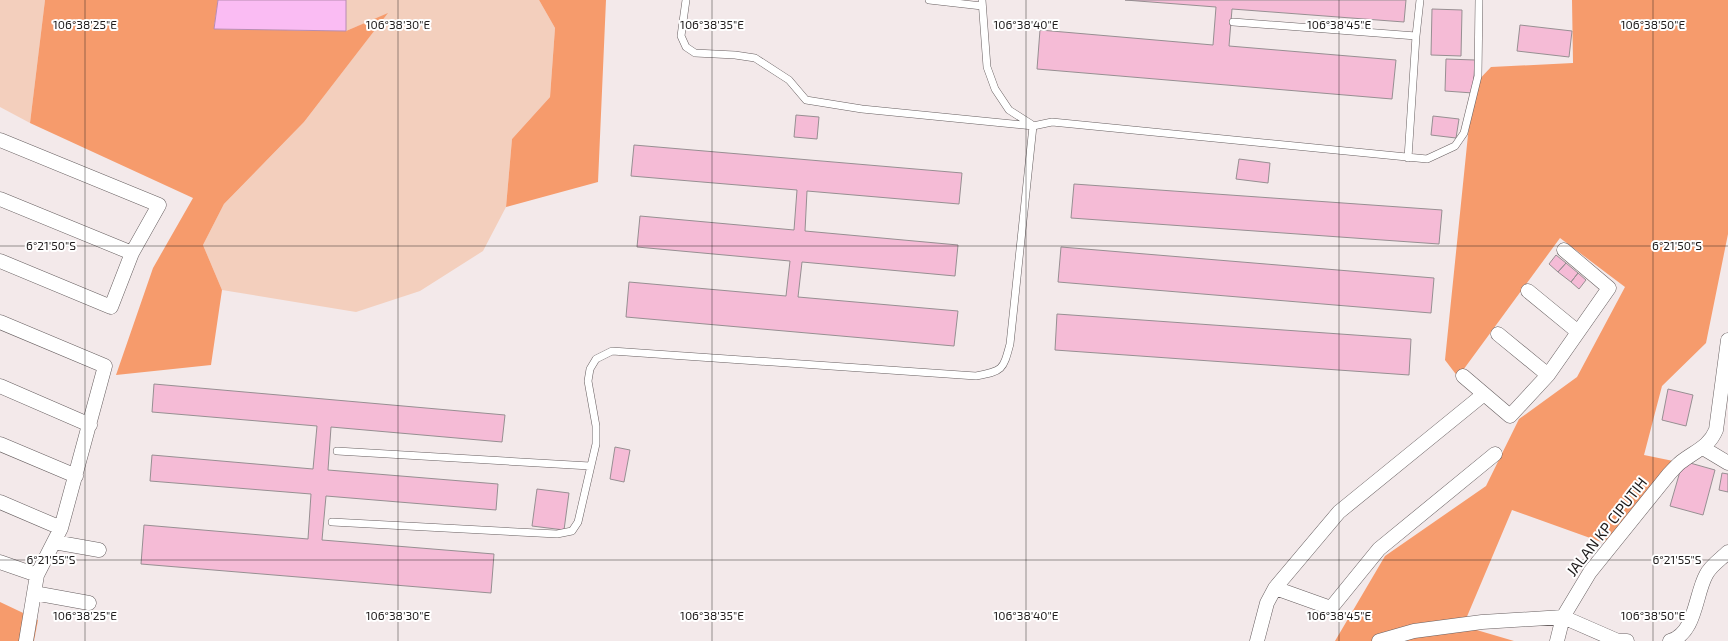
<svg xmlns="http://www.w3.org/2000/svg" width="1728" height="641" viewBox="0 0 1728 641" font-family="'Exo 2',sans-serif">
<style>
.green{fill:#f3cfbd}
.forest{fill:#f69b6c}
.water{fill:#fabcf3;stroke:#b88cb2}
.building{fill:#f5bbd6;stroke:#978f92}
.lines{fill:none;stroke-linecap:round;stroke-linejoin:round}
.lane-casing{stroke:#675f60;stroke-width:8}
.street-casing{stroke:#675f60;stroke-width:15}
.lane{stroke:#fff;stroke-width:7}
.street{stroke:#fff;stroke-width:14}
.ticks{fill:none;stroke:#1e1b1b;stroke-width:1;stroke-opacity:0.45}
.labels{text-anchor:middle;stroke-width:4;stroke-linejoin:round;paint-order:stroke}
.street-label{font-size:15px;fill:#1e1b1b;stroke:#fff}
.ticks-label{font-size:12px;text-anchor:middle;fill:#1e1b1b;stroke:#fff;stroke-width:4;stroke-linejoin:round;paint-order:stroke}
</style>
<rect width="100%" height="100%" fill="#f3e9ea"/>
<!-- green -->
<path class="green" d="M0 0H45L30 123 0 107Z
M346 0H539L555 28 550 97 512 139 506 207 483 251 420 291 356 312 222 290 203 245 224 204 304 122 387 14 346 31Z"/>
<!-- forest -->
<path class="forest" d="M45 0H218L214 29 346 31 388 13 304 122 224 204 203 245 222 290 211 365 116 375 153 268 193 198 30 123Z
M539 0H606L598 182 506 207 512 139 550 97 555 28Z
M1572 0H1728V234L1706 343 1662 386 1644 455 1683 463 1618 548 1512 510 1463 626 1514 641H1335L1385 556 1486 486 1519 419 1577 377 1625 287 1560 238 1458 377 1445 360 1473 86 1491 67 1573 63Z
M0 602 38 620 34 641H0Z"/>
<!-- water -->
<path class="water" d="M218 0H346V31L214 29Z"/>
<!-- building -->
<path class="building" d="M1125 0H1406L1404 22 1232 9 1229 46 1396 60 1392 99 1037 69 1040 30 1213 45 1216 7Z
M1432 9 1462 10 1461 56 1431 55Z
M1520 25 1572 31 1569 57 1517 51Z
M1446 59 1475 60 1473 93 1445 91Z
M796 115 819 117 817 139 794 137Z
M1433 116 1459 119 1456 138 1431 135Z
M634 145 962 173 959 204 807 191 805 231 958 245 955 276 802 262 798 297 958 311 954 346 626 317 629 282 786 296 790 261 637 247 640 216 794 230 797 190 631 176Z
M1239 159 1270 163 1268 183 1236 179Z
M1074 184 1442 210 1439 244 1071 218Z
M1061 247 1434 278 1431 313 1058 282Z
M1556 255 1566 263 1558 272 1549 264Z
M1566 263 1578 273 1571 282 1558 272Z
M1578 273 1586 280 1579 289 1571 282Z
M1057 314 1411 339 1409 375 1055 350Z
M154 384 505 415 502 442 331 427 328 470 498 484 496 510 326 496 322 540 494 554 491 593 141 564 144 525 308 539 311 494 150 481 152 455 313 469 317 426 152 412Z
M1668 389 1693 395 1686 426 1662 420Z
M615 447 630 450 624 482 610 479Z
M1683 461 1715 470 1703 515 1670 506Z
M1722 473 1728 474V492L1719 490Z
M537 489 569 493 564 530 532 526Z"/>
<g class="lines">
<defs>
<path id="lane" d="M686 0 681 36 686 47 695 53 735 55 755 58 789 80 806 100 862 109 1033 126 1052 122 1427 159 1455 146 1464 133 1478 76 1479 0
M929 0 982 6
M982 0 987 67 995 89 1009 110 1031 124
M1233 22 1416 36
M1408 158 1416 36 1420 0
M337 451 590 466
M332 522 557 534 572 531 578 522 596 444V426L588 381 590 369 596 359 612 351 976 376C1003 371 1003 370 1010 344L1033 126"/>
<path id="street" d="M0 140 159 205 132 253 111 307 0 261
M0 199 132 253
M1528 291 1578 332
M0 322 105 366 61 528 37 575 26 641
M1498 334 1548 375
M1463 376 1510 416 1548 375 1609 288 1564 250
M0 386 90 425
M0 444 76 476
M1703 448 1728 463
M0 502 61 528
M54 542 99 550
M0 562 37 575
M1275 588 1331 608 1379 549 1495 454
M34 593 89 603
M1257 641 1267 603 1275 588 1339 512 1484 394
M1379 641 1414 631 1482 622 1563 617 1618 641H1627
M1557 641 1563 617 1590 572 1669 474C1673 470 1677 465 1681 462 1695 451 1709 447 1716 430L1728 340
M1670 641C1696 633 1695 595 1706 575 1710 566 1721 559 1728 552"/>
</defs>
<!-- lane casing -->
<use href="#lane" class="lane-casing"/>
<!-- street casing -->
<use href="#street" class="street-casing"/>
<!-- lane -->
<use href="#lane" class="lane"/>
<!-- street -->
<use href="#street" class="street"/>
</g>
<!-- ticks -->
<path class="ticks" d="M85 0V641M398 0V641M712 0V641M1026 0V641M1339 0V641M1653 0V641M0 246H1728M0 560H1728"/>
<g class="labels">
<!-- street labels -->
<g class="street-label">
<text transform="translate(1607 527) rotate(-52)" y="5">JALAN KP CIPUTIH</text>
</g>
</g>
<g class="ticks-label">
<text x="85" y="29">106°38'25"E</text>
<text x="398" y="29">106°38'30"E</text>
<text x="712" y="29">106°38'35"E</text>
<text x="1026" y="29">106°38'40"E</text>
<text x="1339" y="29">106°38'45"E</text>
<text x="1653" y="29">106°38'50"E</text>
<text x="51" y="250">6°21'50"S</text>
<text x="1677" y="250">6°21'50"S</text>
<text x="51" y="564">6°21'55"S</text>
<text x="1677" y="564">6°21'55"S</text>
<text x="85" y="620">106°38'25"E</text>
<text x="398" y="620">106°38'30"E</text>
<text x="712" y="620">106°38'35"E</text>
<text x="1026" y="620">106°38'40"E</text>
<text x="1339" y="620">106°38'45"E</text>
<text x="1653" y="620">106°38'50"E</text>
</g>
</svg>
